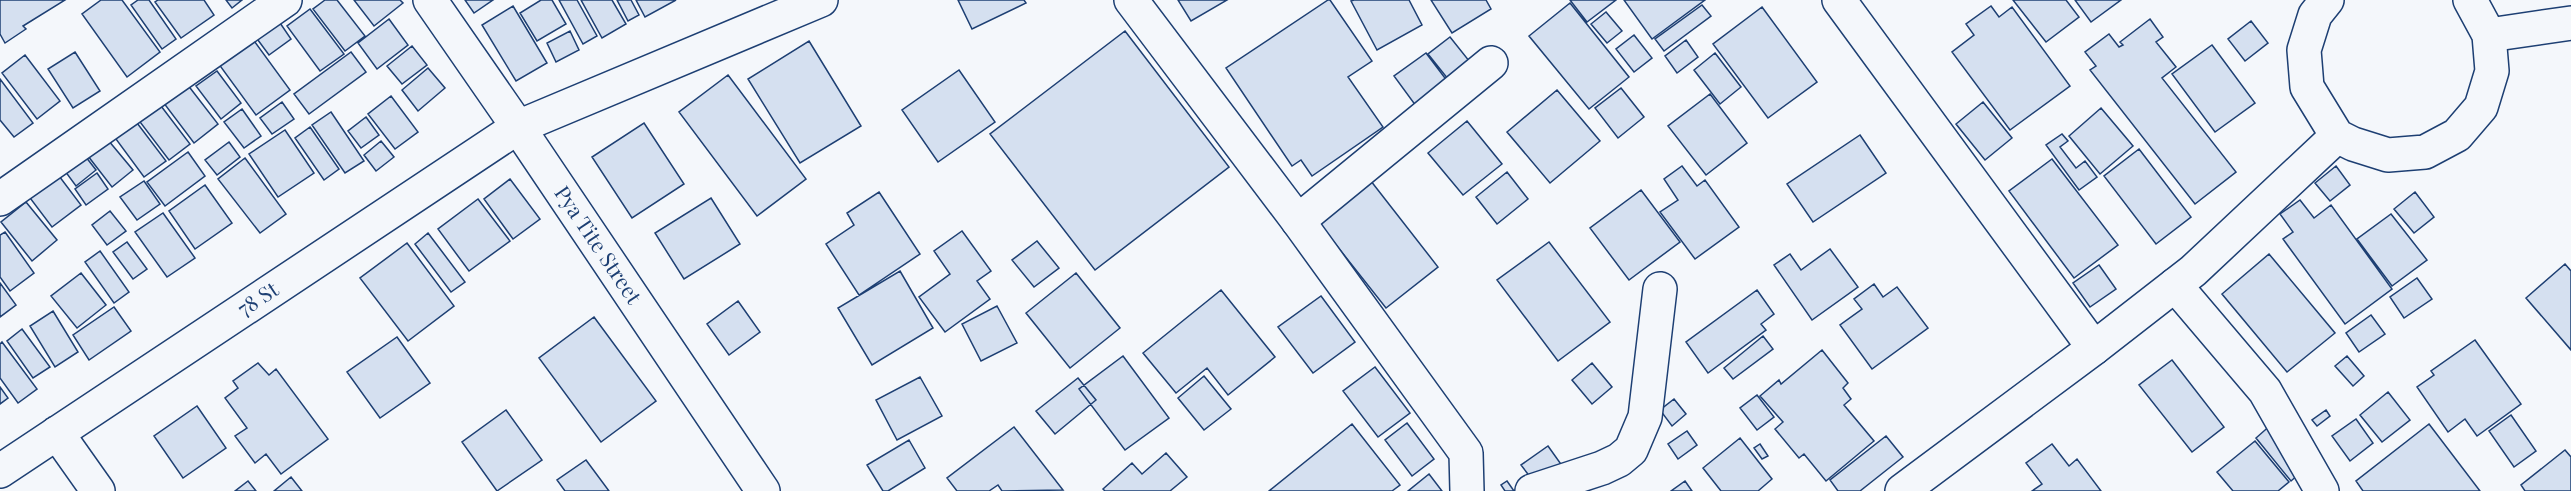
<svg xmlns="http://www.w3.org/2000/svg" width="2571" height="491" viewBox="0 0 2571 491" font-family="'Playfair Display',serif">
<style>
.building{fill:#d5e0f0;stroke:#1d3f73;stroke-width:1.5}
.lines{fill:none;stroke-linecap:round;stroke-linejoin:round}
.street-casing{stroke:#1d3f73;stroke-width:36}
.secondary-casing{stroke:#1d3f73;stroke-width:36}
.street{stroke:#f4f7fb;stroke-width:33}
.secondary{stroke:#f4f7fb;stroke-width:33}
.labels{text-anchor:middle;stroke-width:4.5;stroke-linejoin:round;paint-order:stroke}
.street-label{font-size:21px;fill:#1d3f73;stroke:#f4f7fb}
</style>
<rect width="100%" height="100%" fill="#f4f7fb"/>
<!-- building -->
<path class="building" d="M0 0H65L23 26 26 29 5 43 0 34Z
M101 0H122L160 52 127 77 82 14Z
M138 0H149L176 39 162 49 131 5Z
M158 0H204L214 15 181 38 155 2Z
M226 0H242L232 8Z
M325 0H337L365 36 345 51 313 9Z
M354 0H400L403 3 374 26Z
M465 0H493L474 13Z
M541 0H552L566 24 537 41 520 13Z
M559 0H577L597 36 583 44Z
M581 0H612L626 24 602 38Z
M617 0H631L639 15 628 21Z
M636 0H676L645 17Z
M958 0H1024L1026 3 972 29Z
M1178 0H1227L1191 21Z
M1328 0H1330L1372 61 1348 77 1383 127 1312 176 1301 160 1292 166 1226 68Z
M1354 0H1409L1422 25 1377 50 1351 1Z
M1431 0H1486L1491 9 1452 33Z
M1570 0H1616L1587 22Z
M1624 0H1705L1652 39Z
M2013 0H2066L2079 17 2046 42Z
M2075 0H2121L2091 22Z
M1570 3 1629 77 1589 109 1529 36Z
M1702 5 1711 16 1664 51 1655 39Z
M513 6 547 63 516 81 482 25Z
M1991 6 1999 17 2012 7 2070 86 2010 130 1952 52 1974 35 1966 24Z
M1762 7 1817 82 1768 118 1713 44Z
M310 9 344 54 320 71 287 26Z
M1606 12 1622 31 1607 43 1591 24Z
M389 19 408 45 377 69 358 43Z
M2150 19 2163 37 2156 42 2176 67 2162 78 2236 172 2195 204 2090 70 2096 66 2085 52 2109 34 2119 47 2123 45 2120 42Z
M278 20 291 39 269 55 255 36Z
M2251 21 2268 43 2245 61 2228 39Z
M570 31 579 50 556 62 547 43Z
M1125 31 1229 167 1095 270 990 134Z
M1634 35 1652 58 1634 72 1616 49Z
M1450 37 1470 62 1448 79 1428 54Z
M252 38 290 90 256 115 218 63Z
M1686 40 1698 57 1677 73 1665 56Z
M809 41 861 126 800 163 748 79Z
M2212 45 2255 103 2215 132 2172 74Z
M412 46 427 65 402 84 387 66Z
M75 52 100 91 73 108 48 69Z
M351 52 366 72 309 114 294 94Z
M1426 53 1448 82 1416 106 1394 76Z
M1715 53 1741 87 1720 104 1694 70Z
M25 55 60 101 37 119 2 73Z
M428 68 445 88 418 111 402 90Z
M959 70 995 122 938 162 902 110Z
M217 71 241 103 221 119 196 86Z
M728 75 806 179 757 216 679 112Z
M0 79 33 123 14 137 0 120Z
M187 84 218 124 194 143 163 102Z
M1621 88 1644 117 1618 138 1595 108Z
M1557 90 1600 141 1550 183 1507 132Z
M1710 94 1747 143 1706 175 1668 126Z
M391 96 418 132 395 149 368 114Z
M158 102 190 144 169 160 137 118Z
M282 102 294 119 272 134 260 118Z
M1983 102 2012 138 1985 160 1956 124Z
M2101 108 2133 146 2100 174 2069 136Z
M242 109 261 136 244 148 224 122Z
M331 112 364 161 345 173 312 125Z
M366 117 379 135 361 148 348 131Z
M134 119 166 161 144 177 113 135Z
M1467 121 1502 164 1463 195 1428 153Z
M644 123 684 184 632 218 592 157Z
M310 127 339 169 324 180 295 138Z
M285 130 314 173 278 197 249 154Z
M2062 134 2068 141 2060 147 2076 168 2085 161 2097 177 2079 190 2046 145Z
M1860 135 1886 173 1813 222 1787 184Z
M108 140 133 170 112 187 88 156Z
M381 141 394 157 376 171 364 155Z
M229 142 240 157 217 175 205 160Z
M2139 149 2191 217 2156 244 2104 176Z
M82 152 96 170 76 186 62 167Z
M188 152 205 176 165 206 147 182Z
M245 158 286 214 260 233 218 179Z
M2052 159 2118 245 2074 278 2009 191Z
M1682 166 1697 186 1705 180 1739 227 1695 259 1660 212 1678 200 1664 179Z
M2336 166 2350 185 2330 201 2315 183Z
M53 168 81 205 52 227 24 190Z
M1507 172 1528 199 1497 224 1476 197Z
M97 173 108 189 86 205 75 189Z
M1367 176 1438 267 1386 308 1314 217Z
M510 179 540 219 513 239 484 199Z
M144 181 160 204 137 220 120 197Z
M205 185 232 223 195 249 169 211Z
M1641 190 1680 242 1629 280 1590 228Z
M879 192 920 254 859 295 826 244 854 225 847 213Z
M2415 192 2434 217 2414 233 2394 209Z
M711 198 740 244 684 279 655 233Z
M478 199 510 241 469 271 438 229Z
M2300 200 2314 218 2331 205 2392 289 2345 324 2283 239 2293 232 2280 214Z
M26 202 57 240 32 261 1 222Z
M110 211 126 231 107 245 92 225Z
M163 213 195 258 167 277 135 232Z
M2391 214 2427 260 2392 286 2357 239Z
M962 231 991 271 977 281 990 299 945 332 919 297 950 274 934 251Z
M5 232 34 273 10 291 0 277V235Z
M428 233 465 282 451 292 415 244Z
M1037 241 1059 268 1034 287 1012 260Z
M127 242 147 269 133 279 113 252Z
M1549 242 1610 322 1558 361 1497 280Z
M407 243 454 306 408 341 360 278Z
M1830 249 1858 287 1812 320 1774 265 1790 254 1801 270Z
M100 251 129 292 114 303 85 262Z
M2269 254 2335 333 2287 372 2222 294Z
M2565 264 2571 271V350L2526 298Z
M2099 265 2116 289 2090 307 2073 283Z
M900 271 933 328 872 365 838 308Z
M81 273 106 305 77 328 51 296Z
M1076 273 1120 328 1070 368 1026 313Z
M2417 278 2432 299 2404 318 2390 297Z
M0 283 16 305 0 317Z
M1874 284 1883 297 1897 287 1928 328 1872 369 1840 325 1862 309 1854 299Z
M1221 290 1275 357 1228 395 1207 368 1176 393 1143 353Z
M1757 290 1774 314 1761 324 1766 330 1708 373 1686 342Z
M1321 296 1355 342 1313 373 1278 327Z
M738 301 760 332 729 355 707 324Z
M997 306 1017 343 981 361 962 324Z
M114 307 131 331 89 360 73 335Z
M53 311 78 352 55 367 30 326Z
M2371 315 2385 334 2359 352 2346 333Z
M594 317 656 401 601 442 539 358Z
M22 329 50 367 33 378 7 341Z
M1763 336 1773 349 1733 379 1724 368Z
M397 337 430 383 380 418 347 372Z
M2475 340 2521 404 2477 436 2465 419 2448 432 2417 387 2434 375 2431 371Z
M2 342 37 389 18 403 0 378V344Z
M1822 350 1848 383 1843 388 1851 399 1844 405 1874 441 1826 481 1804 454 1799 458 1775 429 1783 422 1760 396 1779 380 1781 384Z
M1123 356 1169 418 1125 450 1079 389Z
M2347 356 2364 376 2353 386 2335 366Z
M2172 360 2224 427 2192 452 2139 385Z
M258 363 269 375 276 369 328 439 281 474 266 454 255 463 235 436 247 428 225 398 238 388 233 381Z
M1592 363 1612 387 1592 404 1572 380Z
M1375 367 1410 413 1378 437 1343 391Z
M1204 376 1231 409 1204 430 1178 398Z
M920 377 942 416 897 440 876 400Z
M1078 378 1096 400 1055 434 1036 411Z
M0 387 8 398 0 404Z
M2388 392 2410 420 2382 442 2360 415Z
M1757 395 1774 417 1757 430 1740 408Z
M1674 399 1686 414 1672 426 1660 410Z
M197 406 226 448 183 478 154 436Z
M506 410 542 460 497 491 462 442Z
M2326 410 2330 416 2317 426 2312 420Z
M2511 415 2536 451 2514 467 2489 431Z
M2356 419 2373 443 2350 461 2332 436Z
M1407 423 1434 459 1412 476 1385 440Z
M2273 423 2308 466 2291 481 2256 438Z
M1352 424 1400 485 1392 491H1269Z
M2429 424 2480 491H2363L2356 481Z
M1014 427 1063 490 1002 491 998 485 989 491H957L947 478Z
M1687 431 1697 445 1678 459 1668 444Z
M1886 436 1903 457 1860 491H1838L1830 480Z
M1740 438 1772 479 1758 491H1721L1703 468Z
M909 440 925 468 888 491H883L867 465Z
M2255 441 2289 482 2278 491H2233L2217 472Z
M1760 444 1768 456 1762 459 1754 448Z
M2052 444 2069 466 2077 459 2101 491H2032L2042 484 2026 463Z
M1548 446 1563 467 1537 486 1521 465Z
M2565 450 2571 457V491H2525L2521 485Z
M1166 453 1187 477 1170 491H1105L1103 489 1132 463 1142 474Z
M586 460 609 491H565L557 480Z
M1429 474 1442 491H1408Z
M291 477 302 491H274Z
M248 481 256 491H235Z
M1507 481 1514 491H1505L1501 485Z
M1685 481 1692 491H1671Z"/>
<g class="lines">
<defs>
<g id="street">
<path d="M1131 0 1298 221 1466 453 1467 491"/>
<path d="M1839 0 2094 348"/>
<path d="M2327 0 2315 15 2304 50 2307 87 2337 136 2353 144 2388 155 2425 152 2457 135 2481 107 2492 71 2489 35 2470 0"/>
<path d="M2489 35 2571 23"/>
<path d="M0 199 285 0"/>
<path d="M1298 221 1491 63"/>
<path d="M2175 285 2265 391 2322 491"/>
<path d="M57 433 98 491"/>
<path id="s1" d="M0 471 518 127 821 0"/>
<path d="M1532 491 1602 468 1619 460 1631 450 1645 417 1660 289"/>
<path d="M1902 491 2094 348 2193 271 2337 136"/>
</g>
<g id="secondary">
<path id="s2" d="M430 0 518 127 763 491"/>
</g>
</defs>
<!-- street casing -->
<use href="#street" class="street-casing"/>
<!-- secondary casing -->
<use href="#secondary" class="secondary-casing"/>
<!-- street -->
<use href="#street" class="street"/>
<!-- secondary -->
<use href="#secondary" class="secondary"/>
</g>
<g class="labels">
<!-- street labels -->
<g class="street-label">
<text dy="7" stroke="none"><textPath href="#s2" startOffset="297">Pya Tite Street</textPath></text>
<text dy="7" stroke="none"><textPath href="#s1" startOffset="310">78 St</textPath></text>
</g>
</g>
</svg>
